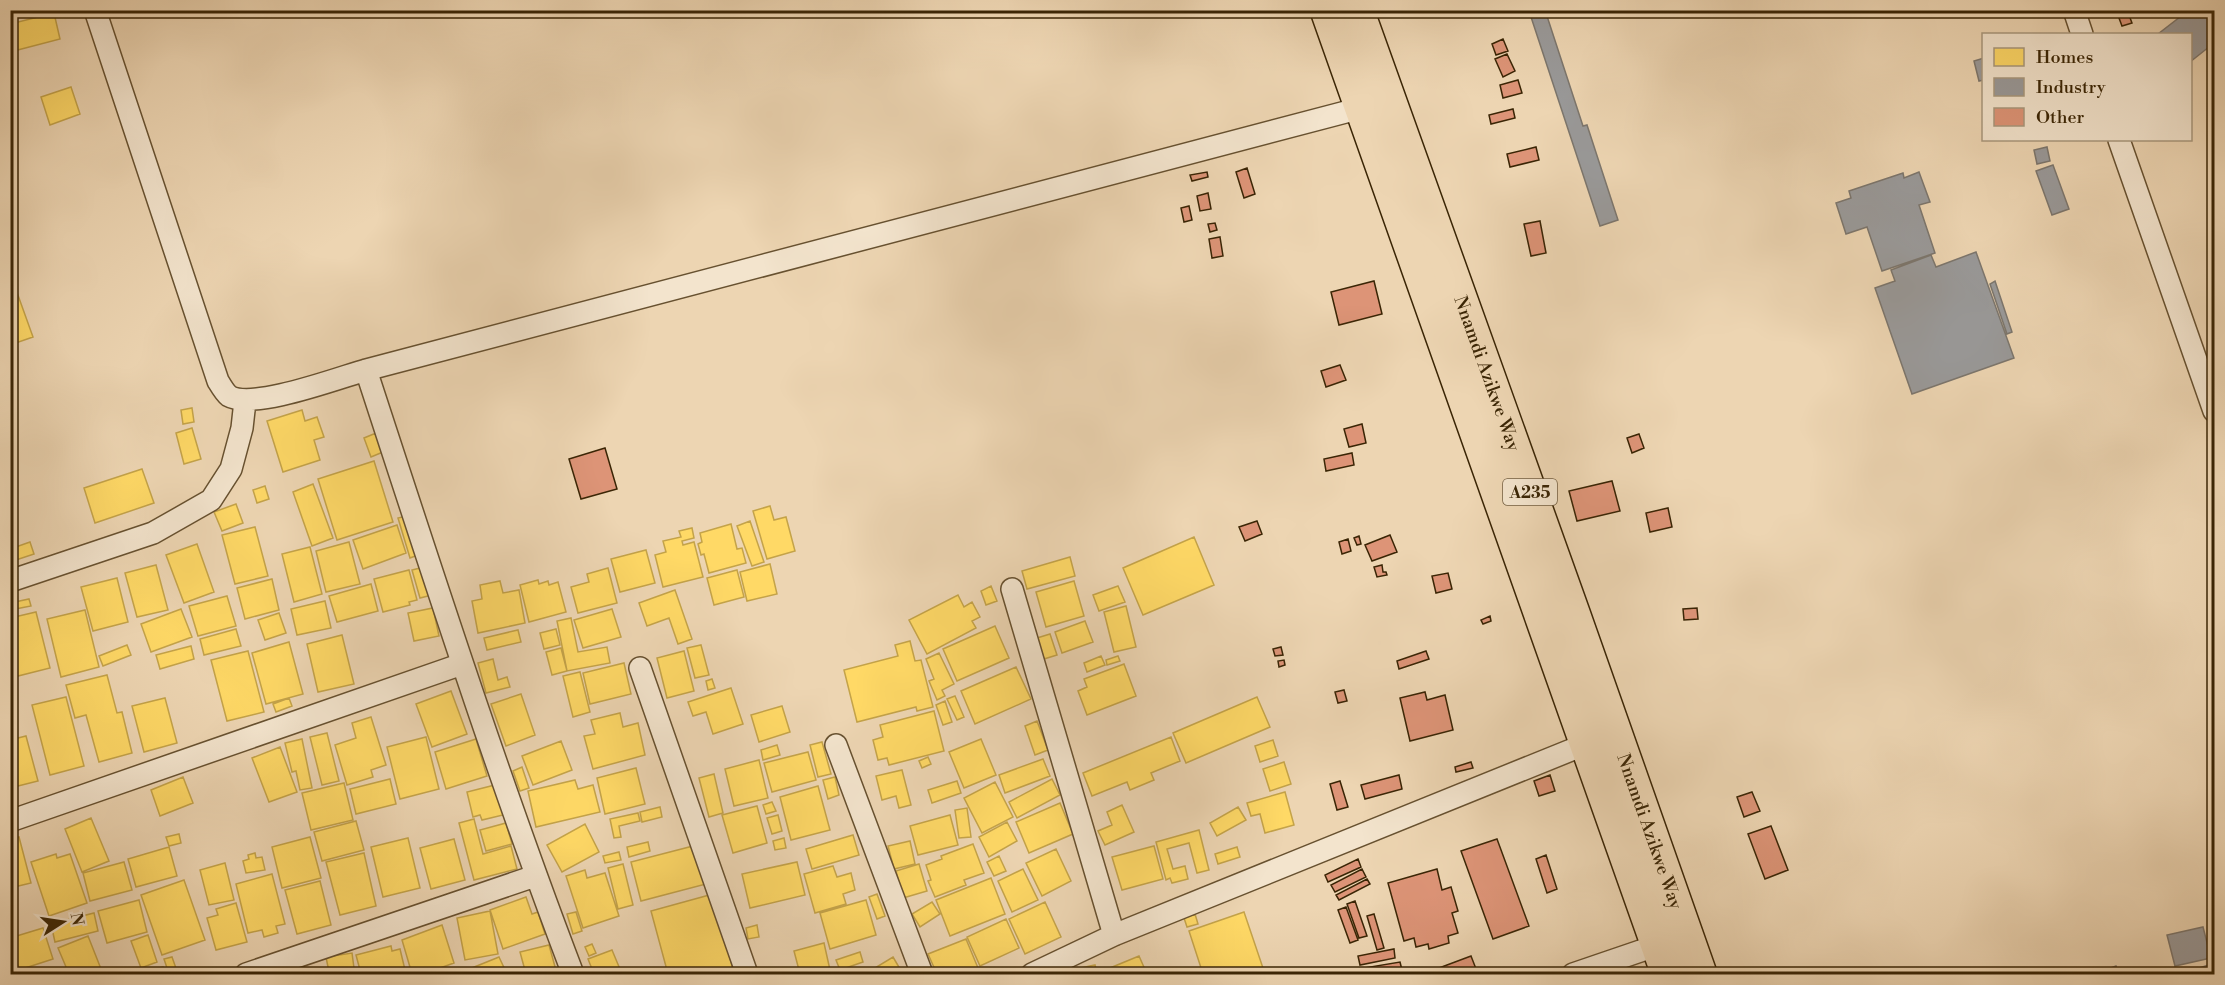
<svg xmlns="http://www.w3.org/2000/svg" width="2225" height="985" viewBox="0 0 2225 985" font-family="'Libre Bodoni',serif">
<style>
.homes{fill:#ffd966;stroke:#c4a349;stroke-width:1.5}
.industry{fill:#999;stroke:#7c766d;stroke-width:1.5}
.building{fill:#dd9477;stroke:#3a2505;stroke-width:1.5}
.lines{fill:none;stroke-linecap:round;stroke-linejoin:round}
.street-casing{stroke:#675130;stroke-width:24}
.highway-casing{stroke:#3a2505;stroke-width:36}
.street{stroke:#f3e4cd;stroke-width:21}
.highway{stroke:#edd5b2;stroke-width:33}
.labels{text-anchor:middle;stroke-width:6;stroke-linejoin:round;paint-order:stroke}
.shield{fill:#f3e4cd;stroke:#725e41;stroke-width:1.5}
.shield-label{font-size:16px;font-weight:bold;fill:#3a2505}
.street-label{font-size:18px;fill:#3a2505;stroke:#f3e4cd}
</style>
<rect width="100%" height="100%" fill="#edd5b2"/>
<filter id="stains"><feTurbulence type="fractalNoise" baseFrequency=".00333" numOctaves="4"/><feColorMatrix values="0 0 0 0 .2 0 0 0 0 .09 0 0 0 0 .02 0 0 0 .5 -.17"/></filter>
<radialGradient id="worn" r=".72"><stop offset=".6" stop-color="#630" stop-opacity="0"/><stop offset="1" stop-color="#630" stop-opacity=".3"/></radialGradient>
<!-- homes -->
<path class="homes" d="M54 13 60 39 10 52V24Z
M71 87 80 114 50 125 41 97Z
M10 273 33 337 10 345Z
M192 408 194 422 183 424 181 410Z
M302 410 305 421 317 417 324 437 314 440 320 460 283 472 267 421Z
M192 428 201 459 184 464 176 433Z
M376 433 383 452 371 457 364 438Z
M374 461 393 522 337 540 318 479Z
M142 469 154 503 95 523 84 488Z
M313 484 333 538 312 546 293 492Z
M265 486 269 499 257 503 253 490Z
M236 504 243 523 222 531 214 512Z
M770 506 774 520 786 517 795 551 767 559 753 511Z
M407 516 418 555 410 558 398 518Z
M750 521 764 562 752 566 737 526Z
M731 524 737 549 742 548 746 563 709 573 704 554 701 555 698 544 702 542 700 533Z
M397 525 406 553 363 569 353 540Z
M255 527 268 576 235 584 222 535Z
M692 528 694 538 682 541 683 545 694 542 703 577 663 587 655 555 666 552 663 541 681 537 679 531Z
M1194 537 1214 585 1143 615 1123 568Z
M30 542 34 554 10 562V549Z
M349 542 360 584 326 592 316 551Z
M197 544 214 592 184 603 166 555Z
M310 547 322 594 294 602 282 554Z
M646 550 655 583 620 592 611 559Z
M1070 557 1075 576 1027 589 1022 571Z
M770 564 777 594 747 601 740 572Z
M156 565 168 610 137 617 125 573Z
M424 567 432 595 420 598 412 570Z
M608 568 617 603 578 613 571 587 589 582 587 574Z
M409 570 417 600 409 602 410 605 383 612 374 579Z
M737 570 744 597 714 605 707 578Z
M117 578 128 622 93 631 81 587Z
M272 579 279 610 245 619 237 588Z
M538 580 539 584 548 581 549 585 558 582 566 612 529 622 520 585Z
M500 581 503 593 519 590 525 623 478 633 472 601 482 599 480 585Z
M1074 581 1084 616 1046 627 1036 592Z
M371 584 378 611 337 622 329 596Z
M991 586 997 601 986 605 981 591Z
M1118 586 1125 602 1099 611 1093 595Z
M675 590 692 639 678 644 669 618 647 626 639 603Z
M958 595 964 607 972 602 980 617 972 621 976 628 927 654 909 620Z
M227 596 236 626 198 636 189 606Z
M29 599 31 606 10 610V603Z
M325 601 331 628 297 635 291 609Z
M1126 606 1136 647 1114 652 1104 612Z
M433 608 439 636 414 641 408 613Z
M181 609 192 637 151 652 141 624Z
M612 609 621 637 583 648 574 620Z
M85 610 99 667 61 677 47 619Z
M36 612 50 668 14 677 10 663V618Z
M279 613 286 633 265 640 258 620Z
M571 618 578 652 607 647 610 663 567 671 557 621Z
M1085 621 1093 642 1062 653 1055 632Z
M995 626 1009 658 957 681 943 649Z
M236 629 241 646 204 655 200 639Z
M556 629 560 645 544 649 540 633Z
M518 630 521 642 487 650 484 638Z
M1050 634 1057 655 1044 659 1037 638Z
M342 635 354 684 318 692 307 644Z
M910 641 915 661 921 660 933 707 917 711 916 707 857 722 844 670 898 656 895 645Z
M289 642 303 694 266 704 252 653Z
M127 645 131 655 103 666 99 656Z
M701 645 709 675 695 678 687 648Z
M191 646 194 659 160 669 156 655Z
M561 648 567 671 552 675 546 652Z
M248 651 264 712 227 721 211 660Z
M684 651 694 691 667 698 657 658Z
M939 653 954 684 942 690 945 696 937 700 929 681 934 679 926 659Z
M1101 656 1105 665 1087 672 1084 663Z
M1118 656 1120 661 1107 665 1106 660Z
M493 659 498 680 507 677 510 687 486 693 478 663Z
M624 663 631 694 590 704 583 673Z
M1124 664 1136 696 1087 715 1078 691 1087 687 1084 679Z
M1016 667 1031 699 975 724 961 691Z
M580 672 590 712 573 717 563 676Z
M107 675 117 713 122 712 132 753 99 762 86 715 75 718 66 685Z
M712 679 715 688 708 690 706 681Z
M731 688 743 724 713 734 706 712 693 716 688 702Z
M451 691 467 734 432 747 416 704Z
M521 694 535 735 506 746 491 704Z
M955 696 964 717 957 720 947 699Z
M66 697 84 766 50 775 32 705Z
M1257 697 1270 727 1186 763 1173 733Z
M165 698 177 743 144 752 132 706Z
M289 698 292 706 276 712 273 704Z
M945 701 952 722 943 725 936 705Z
M782 706 790 732 759 742 751 715Z
M934 711 944 751 889 765 887 758 878 760 873 740 883 737 880 725Z
M620 713 623 727 638 723 645 755 593 769 584 736 595 734 591 720Z
M371 717 386 765 371 770 373 777 347 785 335 745 356 738 352 723Z
M1037 721 1048 750 1035 755 1025 726Z
M327 733 339 781 322 785 310 737Z
M26 736 38 781 10 788V740Z
M426 737 439 789 400 799 387 747Z
M1171 737 1180 761 1151 773 1154 780 1130 790 1127 782 1092 796 1083 773Z
M302 739 312 788 300 790 296 771 292 772 285 743Z
M476 739 487 776 446 789 435 752Z
M981 739 996 775 964 788 949 752Z
M1273 740 1278 756 1260 762 1255 746Z
M561 741 572 770 533 785 522 756Z
M822 742 831 774 818 777 810 745Z
M777 745 780 755 763 760 761 750Z
M280 747 297 792 269 802 252 758Z
M808 752 816 780 772 792 764 763Z
M928 757 931 764 922 768 919 761Z
M1043 759 1050 776 1005 793 999 775Z
M759 760 768 798 734 806 725 769Z
M1284 762 1291 784 1270 791 1263 769Z
M522 767 529 788 520 791 513 771Z
M636 768 645 804 605 814 597 778Z
M902 770 911 805 899 808 896 796 882 800 876 776Z
M714 774 723 813 709 817 699 778Z
M183 777 193 803 160 816 151 790Z
M835 777 839 795 828 799 823 780Z
M390 779 396 804 356 814 350 789Z
M1052 779 1060 795 1017 818 1009 802Z
M575 780 578 789 593 785 600 812 536 827 528 791Z
M957 781 961 793 932 803 928 790Z
M995 782 1013 817 982 833 964 798Z
M344 783 353 820 311 830 302 793Z
M495 785 503 815 482 820 480 815 473 817 467 792Z
M818 786 830 830 791 840 780 797Z
M1285 792 1294 825 1265 833 1260 814 1251 816 1247 803Z
M772 802 776 811 766 814 763 805Z
M1060 803 1073 834 1029 853 1016 822Z
M1122 805 1134 832 1105 845 1098 831 1112 825 1107 812Z
M757 806 767 843 733 853 722 815Z
M660 807 662 817 642 822 640 812Z
M1238 807 1246 820 1217 836 1210 823Z
M967 808 971 837 959 838 955 810Z
M638 813 640 821 619 826 621 837 614 838 610 819Z
M778 815 782 831 772 834 767 818Z
M950 815 958 845 918 855 910 826Z
M91 818 109 861 82 872 65 829Z
M474 819 483 854 511 846 517 869 474 880 459 823Z
M356 821 364 850 322 861 314 832Z
M1007 822 1017 841 989 857 979 837Z
M506 823 512 844 486 851 480 830Z
M585 824 599 852 562 872 547 845Z
M1199 830 1209 870 1197 873 1189 843 1167 849 1173 869 1185 866 1188 879 1172 883 1170 878 1166 880 1156 842Z
M179 834 181 843 169 846 166 837Z
M853 835 859 855 812 869 806 849Z
M19 837 31 883 10 888V839Z
M310 837 321 878 282 888 272 847Z
M408 838 420 888 383 897 371 847Z
M784 838 786 848 775 850 773 841Z
M454 839 465 880 431 889 420 848Z
M910 841 915 864 894 869 888 846Z
M648 842 650 851 629 857 627 847Z
M973 844 984 873 964 880 966 885 935 897 928 881 931 880 926 865 942 859 941 856Z
M697 845 706 884 641 901 631 862Z
M1154 846 1163 879 1122 890 1112 857Z
M169 847 177 876 136 887 128 859Z
M1237 847 1240 857 1218 864 1215 854Z
M1056 849 1071 881 1042 896 1026 863Z
M619 852 621 860 605 863 603 856Z
M255 853 256 858 262 857 265 870 246 873 243 861 249 859 248 855Z
M364 853 376 906 340 915 326 862Z
M56 854 57 858 70 854 87 903 49 916 31 862Z
M999 856 1006 871 994 876 987 862Z
M124 862 132 890 90 901 83 873Z
M797 862 805 895 750 908 742 874Z
M225 863 234 900 209 905 200 870Z
M623 864 633 905 618 909 608 868Z
M919 864 927 891 903 898 896 871Z
M833 866 837 877 851 873 855 890 843 894 846 904 815 913 804 874Z
M1023 869 1038 900 1012 912 998 881Z
M585 870 587 878 605 873 619 916 583 928 566 876Z
M272 874 285 924 276 926 278 933 264 937 262 930 248 933 236 884Z
M991 878 1005 914 950 936 936 900Z
M184 880 205 940 162 955 141 895Z
M320 881 331 925 297 934 285 890Z
M713 894 733 969 713 974H668L651 911Z
M877 894 885 916 877 919 869 897Z
M526 897 532 914 538 912 545 934 503 949 490 910Z
M139 900 147 932 107 943 98 911Z
M866 900 876 935 830 949 820 913Z
M932 902 940 914 920 927 912 914Z
M1045 902 1061 937 1025 954 1009 919Z
M236 903 247 942 216 950 207 918 218 915 216 909Z
M490 911 498 954 465 960 457 918Z
M576 912 582 931 573 934 567 914Z
M1244 912 1265 974H1203L1189 931Z
M94 913 98 931 55 942 51 924Z
M1195 914 1198 924 1187 927 1184 918Z
M1006 919 1019 948 980 966 967 937Z
M442 925 454 963 440 968 442 974H412L402 940Z
M757 925 759 937 748 939 746 928Z
M43 928 53 959 19 970 10 938Z
M148 935 157 962 141 968 131 941Z
M88 936 103 974H69L58 948Z
M966 939 978 968 961 974H937L928 954Z
M824 943 830 970 815 974H800L794 951Z
M592 944 596 953 589 956 585 947Z
M549 945 557 974H526L520 952Z
M391 946 392 951 400 949 406 974H361L356 955Z
M612 950 622 974H594L588 959Z
M10 952 17 974H10Z
M860 952 863 962 840 970 836 960Z
M352 953 354 968 329 972 326 957Z
M1139 956 1147 974H1113L1110 968Z
M172 957 178 974H169L164 959Z
M499 957 507 974H463L462 972Z
M893 957 903 974H865Z
M1095 965 1097 974H1063L1062 972Z
M163 967 165 974H135Z
M304 969 305 974H292L291 972Z"/>
<!-- industry -->
<path class="industry" d="M1542 10H1545L1583 126 1587 125 1618 220 1600 226 1530 14Z
M2189 10H2207L2214 20V43L2190 62V34H2158Z
M1984 58V80L1979 81 1974 61Z
M2047 147 2050 161 2037 164 2034 150Z
M2053 165 2069 209 2052 215 2036 171Z
M1919 172 1930 202 1919 205 1935 253 1882 271 1867 227 1846 234 1836 203 1851 198 1849 191 1903 173 1904 178Z
M1976 252 2014 358 1912 394 1875 288 1895 281 1891 270 1931 255 1936 267Z
M1995 281 2012 332 2007 334 1990 284Z
M2203 927 2211 958 2175 966 2167 935Z
M2214 963V974H2182Z
M2116 966 2119 974H2098V973Z"/>
<!-- building -->
<path class="building" d="M2116 10H2127L2132 23 2122 26Z
M1503 39 1508 51 1496 55 1492 44Z
M1507 54 1515 71 1503 77 1495 59Z
M1518 80 1522 93 1503 98 1500 85Z
M1513 109 1515 118 1491 124 1489 115Z
M1536 147 1539 160 1510 167 1507 154Z
M1247 168 1255 194 1244 198 1236 172Z
M1207 172 1208 177 1192 181 1190 175Z
M1208 193 1211 209 1200 211 1197 196Z
M1189 206 1192 220 1184 222 1181 208Z
M1540 221 1546 253 1531 256 1524 224Z
M1215 223 1217 230 1210 232 1208 224Z
M1220 237 1223 256 1212 258 1209 239Z
M1374 281 1382 314 1339 325 1331 292Z
M1340 365 1346 380 1326 387 1321 371Z
M1362 424 1366 443 1349 447 1344 429Z
M1639 434 1644 448 1632 453 1627 438Z
M605 448 617 489 581 499 569 459Z
M1352 453 1354 465 1326 471 1324 459Z
M1612 481 1620 511 1577 521 1569 491Z
M1668 508 1672 527 1650 532 1646 513Z
M1257 521 1262 534 1245 541 1239 527Z
M1390 535 1397 552 1372 561 1365 545Z
M1359 536 1361 544 1357 545 1354 538Z
M1348 539 1351 551 1342 554 1339 542Z
M1382 565 1383 572H1386L1387 575 1377 577 1374 567Z
M1448 573 1452 589 1436 593 1432 576Z
M1697 608 1698 619 1684 620 1683 609Z
M1490 616 1491 621 1483 624 1481 620Z
M1281 647 1283 655 1275 656 1273 649Z
M1426 651 1429 659 1399 669 1397 661Z
M1284 660 1285 665 1279 667 1278 661Z
M1344 690 1347 701 1338 703 1335 692Z
M1425 692 1427 700 1445 695 1453 730 1410 741 1400 698Z
M1471 762 1473 768 1456 772 1455 767Z
M1399 775 1402 789 1365 799 1361 785Z
M1550 775 1555 791 1539 796 1534 781Z
M1340 781 1348 807 1337 810 1330 784Z
M1752 792 1760 811 1744 817 1737 797Z
M1771 826 1788 870 1765 879 1748 834Z
M1497 839 1529 926 1493 939 1461 851Z
M1546 855 1557 889 1547 893 1536 859Z
M1358 859 1361 867 1328 882 1325 875Z
M1362 869 1366 877 1335 892 1331 885Z
M1437 869 1442 890 1451 887 1458 911 1452 913 1458 933 1448 936 1449 943 1429 949 1428 944 1416 947 1414 938 1404 941 1388 883Z
M1367 879 1370 884 1339 900 1336 895Z
M1355 901 1367 936 1359 938 1347 904Z
M1346 907 1358 940 1350 943 1338 910Z
M1374 914 1384 948 1377 950 1367 916Z
M1394 949 1395 958 1360 965 1358 956Z
M1471 956 1478 974H1423Z
M1400 962 1402 970 1381 974H1365L1364 968Z"/>
<g class="lines">
<defs>
<path id="street" d="M95 10 218 381C221 386 225 393 229 396 253 410 338 378 366 370L1361 108
M2074 10 2082 34
M2119 140 2214 411
M366 370C432 572 497 775 573 974
M10 581 153 533 211 500 231 469 242 428 245 401
M1012 589 1114 935
M640 668 747 974
M836 745 922 974
M10 821 462 664
M246 974 535 876
M1032 974 1114 935 1586 744
M1573 974 1658 945"/>
<g id="highway">
<path d="M1327 10 1668 974"/>
<path id="s1" d="M1357 10 1573 613 1700 974"/>
</g>
</defs>
<!-- street casing -->
<use href="#street" class="street-casing"/>
<!-- highway casing -->
<use href="#highway" class="highway-casing"/>
<!-- street -->
<use href="#street" class="street"/>
<!-- highway -->
<use href="#highway" class="highway"/>
</g>
<g class="labels">
<!-- shield labels -->
<rect class="shield" x="1503" y="479" width="54" height="26" rx="4.5"/>
<g class="shield-label">
<text x="1530" y="498">A235</text>
</g>
<!-- street labels -->
<g class="street-label">
<text dy="6" stroke="none"><textPath href="#s1" startOffset="386">Nnamdi Azikwe Way</textPath></text>
<text dy="6" stroke="none"><textPath href="#s1" startOffset="872">Nnamdi Azikwe Way</textPath></text>
</g>
</g>
<!-- margin -->
<rect width="2225" height="985" fill="none" stroke="#edd5b2" stroke-width="36"/>
<rect x="12" y="12" width="2201" height="961" fill="none" stroke="#3a2505" stroke-width="3"/>
<rect x="18" y="18" width="2189" height="949" fill="none" stroke="#3a2505" stroke-width="1.5"/>
<!-- legend -->
<rect x="1982" y="33" width="210" height="108" fill="#f3e4cd" stroke="#a9987d" stroke-width="1.5"/>
<rect x="1994" y="48" width="30" height="18" fill="#ffd966" stroke="#a9987d" stroke-width="1.5"/>
<text x="2036" y="63" font-size="18" fill="#3a2505">Homes</text>
<rect x="1994" y="78" width="30" height="18" fill="#999999" stroke="#a9987d" stroke-width="1.5"/>
<text x="2036" y="93" font-size="18" fill="#3a2505">Industry</text>
<rect x="1994" y="108" width="30" height="18" fill="#dd9477" stroke="#a9987d" stroke-width="1.5"/>
<text x="2036" y="123" font-size="18" fill="#3a2505">Other</text>
<!-- north arrow -->
<g transform="translate(63 922) rotate(78)" stroke="#f3e4cd" stroke-width="4.5" paint-order="stroke">
<path d="M0-4.5L10 22L0 15L-10 22Z" fill="#3a2505"/>
<text y="-9" font-size="16" font-weight="bold" text-anchor="middle" fill="#3a2505">N</text>
</g>
<rect width="100%" height="100%" filter="url(#stains)"/>
<rect width="100%" height="100%" fill="url(#worn)"/>
</svg>
